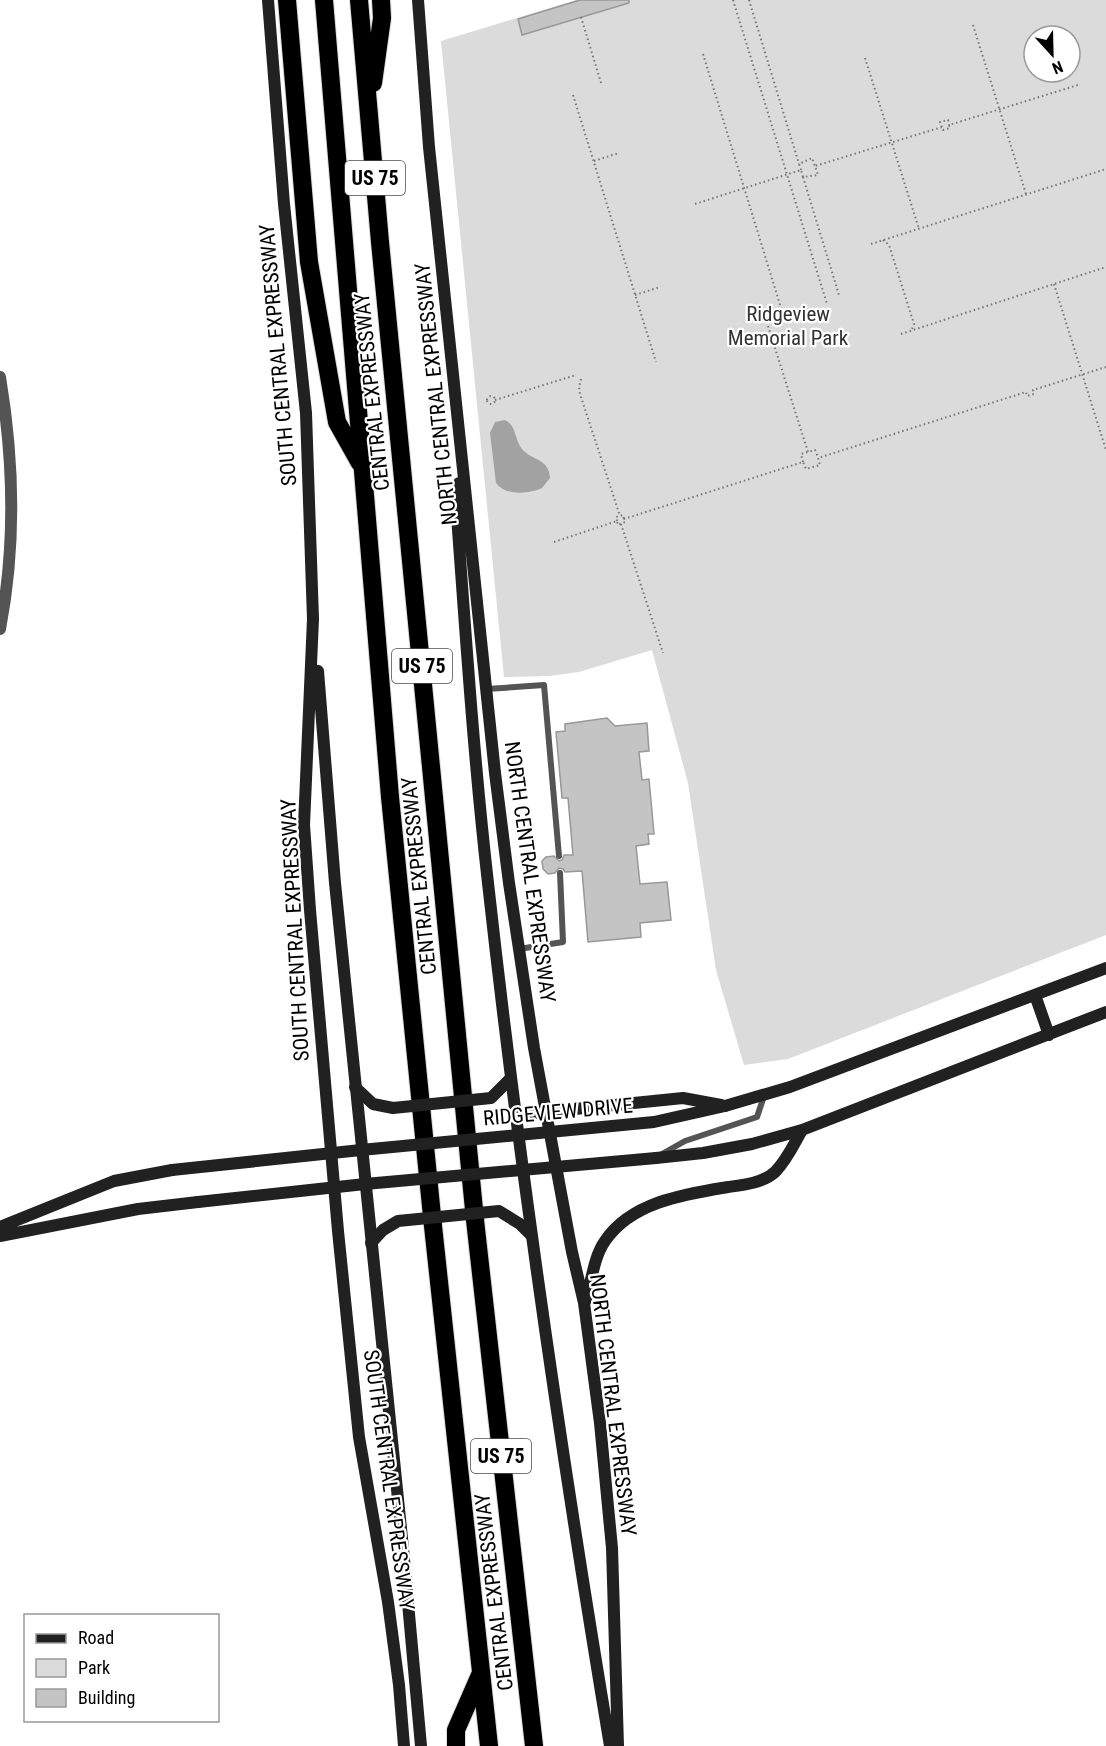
<svg xmlns="http://www.w3.org/2000/svg" width="1106" height="1746" viewBox="0 0 1106 1746" font-family="'Roboto Condensed',sans-serif">
<style>
.green{fill:#dbdbdb;fill-rule:evenodd}
.water{fill:#a2a2a2}
.building{fill:#c4c4c4;stroke:#989898;stroke-width:1.5}
.lines{fill:none;stroke-linecap:round;stroke-linejoin:round}
.motorway-casing{stroke:#dbdbdb;stroke-width:20}
.path{stroke:#767676;stroke-width:2;stroke-dasharray:1.5 3;stroke-linecap:butt}
.service{stroke:#545454;stroke-width:6}
.tertiary{stroke:#545454;stroke-width:12}
.secondary{stroke:#212121;stroke-width:12}
.motorway{stroke:#000;stroke-width:18}
.secondary-bridge{stroke:#212121;stroke-width:12}
.labels{text-anchor:middle;stroke-width:4.5;stroke-linejoin:round;paint-order:stroke}
.shield{fill:#fff;stroke:#4c4c4c;stroke-width:1.5}
.shield-label{font-size:20px;font-weight:bold;fill:#000}
.park-label{font-size:21px;fill:#323232;stroke:#fff}
.street-label{font-size:21px;fill:#000;stroke:#fff}
</style>
<rect width="100%" height="100%" fill="#fff"/>
<!-- green -->
<path class="green" d="M576 0H1106V935L788 1059 744 1065 716 970 688 783 652 650 579 672 549 676 504 677 441 41ZM1034 36H1070V72H1034Z"/>
<!-- water -->
<path class="water" d="M505 420C517 426 514 439 522 449 532 461 549 458 550 478L542 488C529 494 505 496 496 483L490 433 495 422Z"/>
<!-- building -->
<path class="building" d="M580 0H629V3L522 35 518 19Z
M607 718 615 726 647 723 649 751 639 752 642 780 649 779 654 834H648L649 844 636 846 640 884 667 882 671 920 640 923 641 937 588 942 582 871 565 872 563 869 559 868 555 873 548 874 543 869 542 861 546 857 554 856 559 861 562 860 564 855H573L568 798H562L556 732 565 731V724Z"/>
<g class="lines">
<defs>
<path id="motorway" d="M287 0 309 262 337 422 360 463
M324 0 390 797 433 1226 489 1746
M359 0 380 242 475 1220 534 1746
M373 83 382 18 381 0
M456 1746V1730L480 1675"/>
</defs>
<!-- motorway casing -->
<use href="#motorway" class="motorway-casing"/>
<!-- path -->
<path class="path" d="M733 0 827 304
M749 0 799 164
M581 17 602 86
M973 25 1026 194
M703 54 785 321
M865 58 919 229
M573 95 656 362
M942 127 940 122 948 120 949 125
M594 161 619 153
M801 170 799 164 812 158 815 166
M803 177 839 295
M695 204 801 170 803 177 818 175 815 166 942 127 943 130 950 128 949 125 1078 85
M883 240 889 245 914 324 912 329
M871 244 1106 169
M1054 284 1106 450
M635 295 660 287
M768 326 808 452
M901 334 1106 267
M581 379 579 387 580 394 620 516
M487 400a4 4 0 1 1 8 0a4 4 0 1 1-8 0Z
M495 400 576 375
M803 462 801 454 815 450 818 457
M617 521 616 517 623 515 624 519
M621 524 663 653
M554 542 617 521 618 525 625 522 624 519 803 462 806 469 820 465 818 458 1026 392 1027 396 1034 394 1033 390 1106 367"/>
<!-- service -->
<path class="service" d="M487 689 544 685 559 856
M519 949 563 942 560 873
M662 1154 685 1141 757 1117 764 1096"/>
<!-- tertiary -->
<path class="tertiary" d="M0 377C14 461 16 546 0 629"/>
<!-- secondary -->
<path class="secondary" d="M268 0 284 204 306 413 313 619 304 825 310 910 338 1231 359 1437 388 1602 399 1685 404 1746
M418 0 429 147 495 773 509 883 534 1048 572 1252 584 1303 600 1423 612 1548 618 1746
M459 483 457 516C466 639 474 761 488 883 520 1172 562 1459 610 1746
M318 671 335 883 403 1548 421 1746
M1035 995 1049 1035
M725 1106 790 1087 1106 968
M656 1158 703 1153 752 1144 802 1130 1106 1012
M0 1227 114 1181 172 1170
M0 1236 138 1209 198 1202
M585 1302C592 1282 593 1258 605 1241 631 1202 685 1194 728 1187 743 1185 763 1183 775 1172 787 1160 794 1144 802 1130"/>
<!-- motorway -->
<use href="#motorway" class="motorway"/>
<!-- secondary-bridge -->
<path class="secondary-bridge" d="M355 1087 373 1104 393 1108 491 1098 510 1079
M516 1115 683 1098 721 1105
M172 1170 361 1150 654 1122 725 1106
M198 1202 365 1184 656 1158
M371 1243 383 1230 398 1221 499 1211 520 1224 531 1235"/>
</g>
<g class="labels">
<!-- shield labels -->
<g class="shield">
<rect x="345" y="161" width="60" height="34" rx="4.5"/>
<rect x="392" y="649" width="60" height="34" rx="4.5"/>
<rect x="471" y="1439" width="60" height="34" rx="4.5"/>
</g>
<g class="shield-label">
<text x="375" y="185">US 75</text>
<text x="422" y="673">US 75</text>
<text x="501" y="1463">US 75</text>
</g>
<!-- park labels -->
<g class="park-label">
<text x="788" y="321">Ridgeview<tspan x="788" dy="24">Memorial Park</tspan></text>
</g>
<!-- street labels -->
<g class="street-label">
<text transform="translate(278 355) rotate(-95)" y="7">SOUTH CENTRAL EXPRESSWAY</text>
<text transform="translate(372 392) rotate(-96)" y="7">CENTRAL EXPRESSWAY</text>
<text transform="translate(436 394) rotate(-96)" y="7">NORTH CENTRAL EXPRESSWAY</text>
<text transform="translate(530 872) rotate(82)" y="7">NORTH CENTRAL EXPRESSWAY</text>
<text transform="translate(419 876) rotate(-96)" y="7">CENTRAL EXPRESSWAY</text>
<text transform="translate(295 930) rotate(-93)" y="7">SOUTH CENTRAL EXPRESSWAY</text>
<text transform="translate(558 1112) rotate(-5)" y="7">RIDGEVIEW DRIVE</text>
<text transform="translate(613 1405) rotate(83)" y="7">NORTH CENTRAL EXPRESSWAY</text>
<text transform="translate(389 1480) rotate(82)" y="7">SOUTH CENTRAL EXPRESSWAY</text>
<text transform="translate(494 1592) rotate(-97)" y="7">CENTRAL EXPRESSWAY</text>
</g>
</g>
<!-- legend -->
<rect x="24" y="1614" width="195" height="108" fill="#ffffff" stroke="#999999" stroke-width="1.5"/>
<rect x="36" y="1634" width="30" height="9" fill="#212121" stroke="#999999" stroke-width="1.5"/>
<text x="78" y="1644" font-size="18" fill="#000000">Road</text>
<rect x="36" y="1659" width="30" height="18" fill="#dbdbdb" stroke="#999999" stroke-width="1.5"/>
<text x="78" y="1674" font-size="18" fill="#000000">Park</text>
<rect x="36" y="1689" width="30" height="18" fill="#c4c4c4" stroke="#999999" stroke-width="1.5"/>
<text x="78" y="1704" font-size="18" fill="#000000">Building</text>
<!-- north arrow -->
<g transform="translate(1052 54) rotate(158)"><circle r="28" fill="#ffffff" stroke="#999999" stroke-width="1.5"/>
<path d="M0-4.5L10 22L0 15L-10 22Z" fill="#000000"/>
<text y="-9" font-size="16" font-weight="bold" text-anchor="middle" fill="#000000">N</text>
</g>
</svg>
